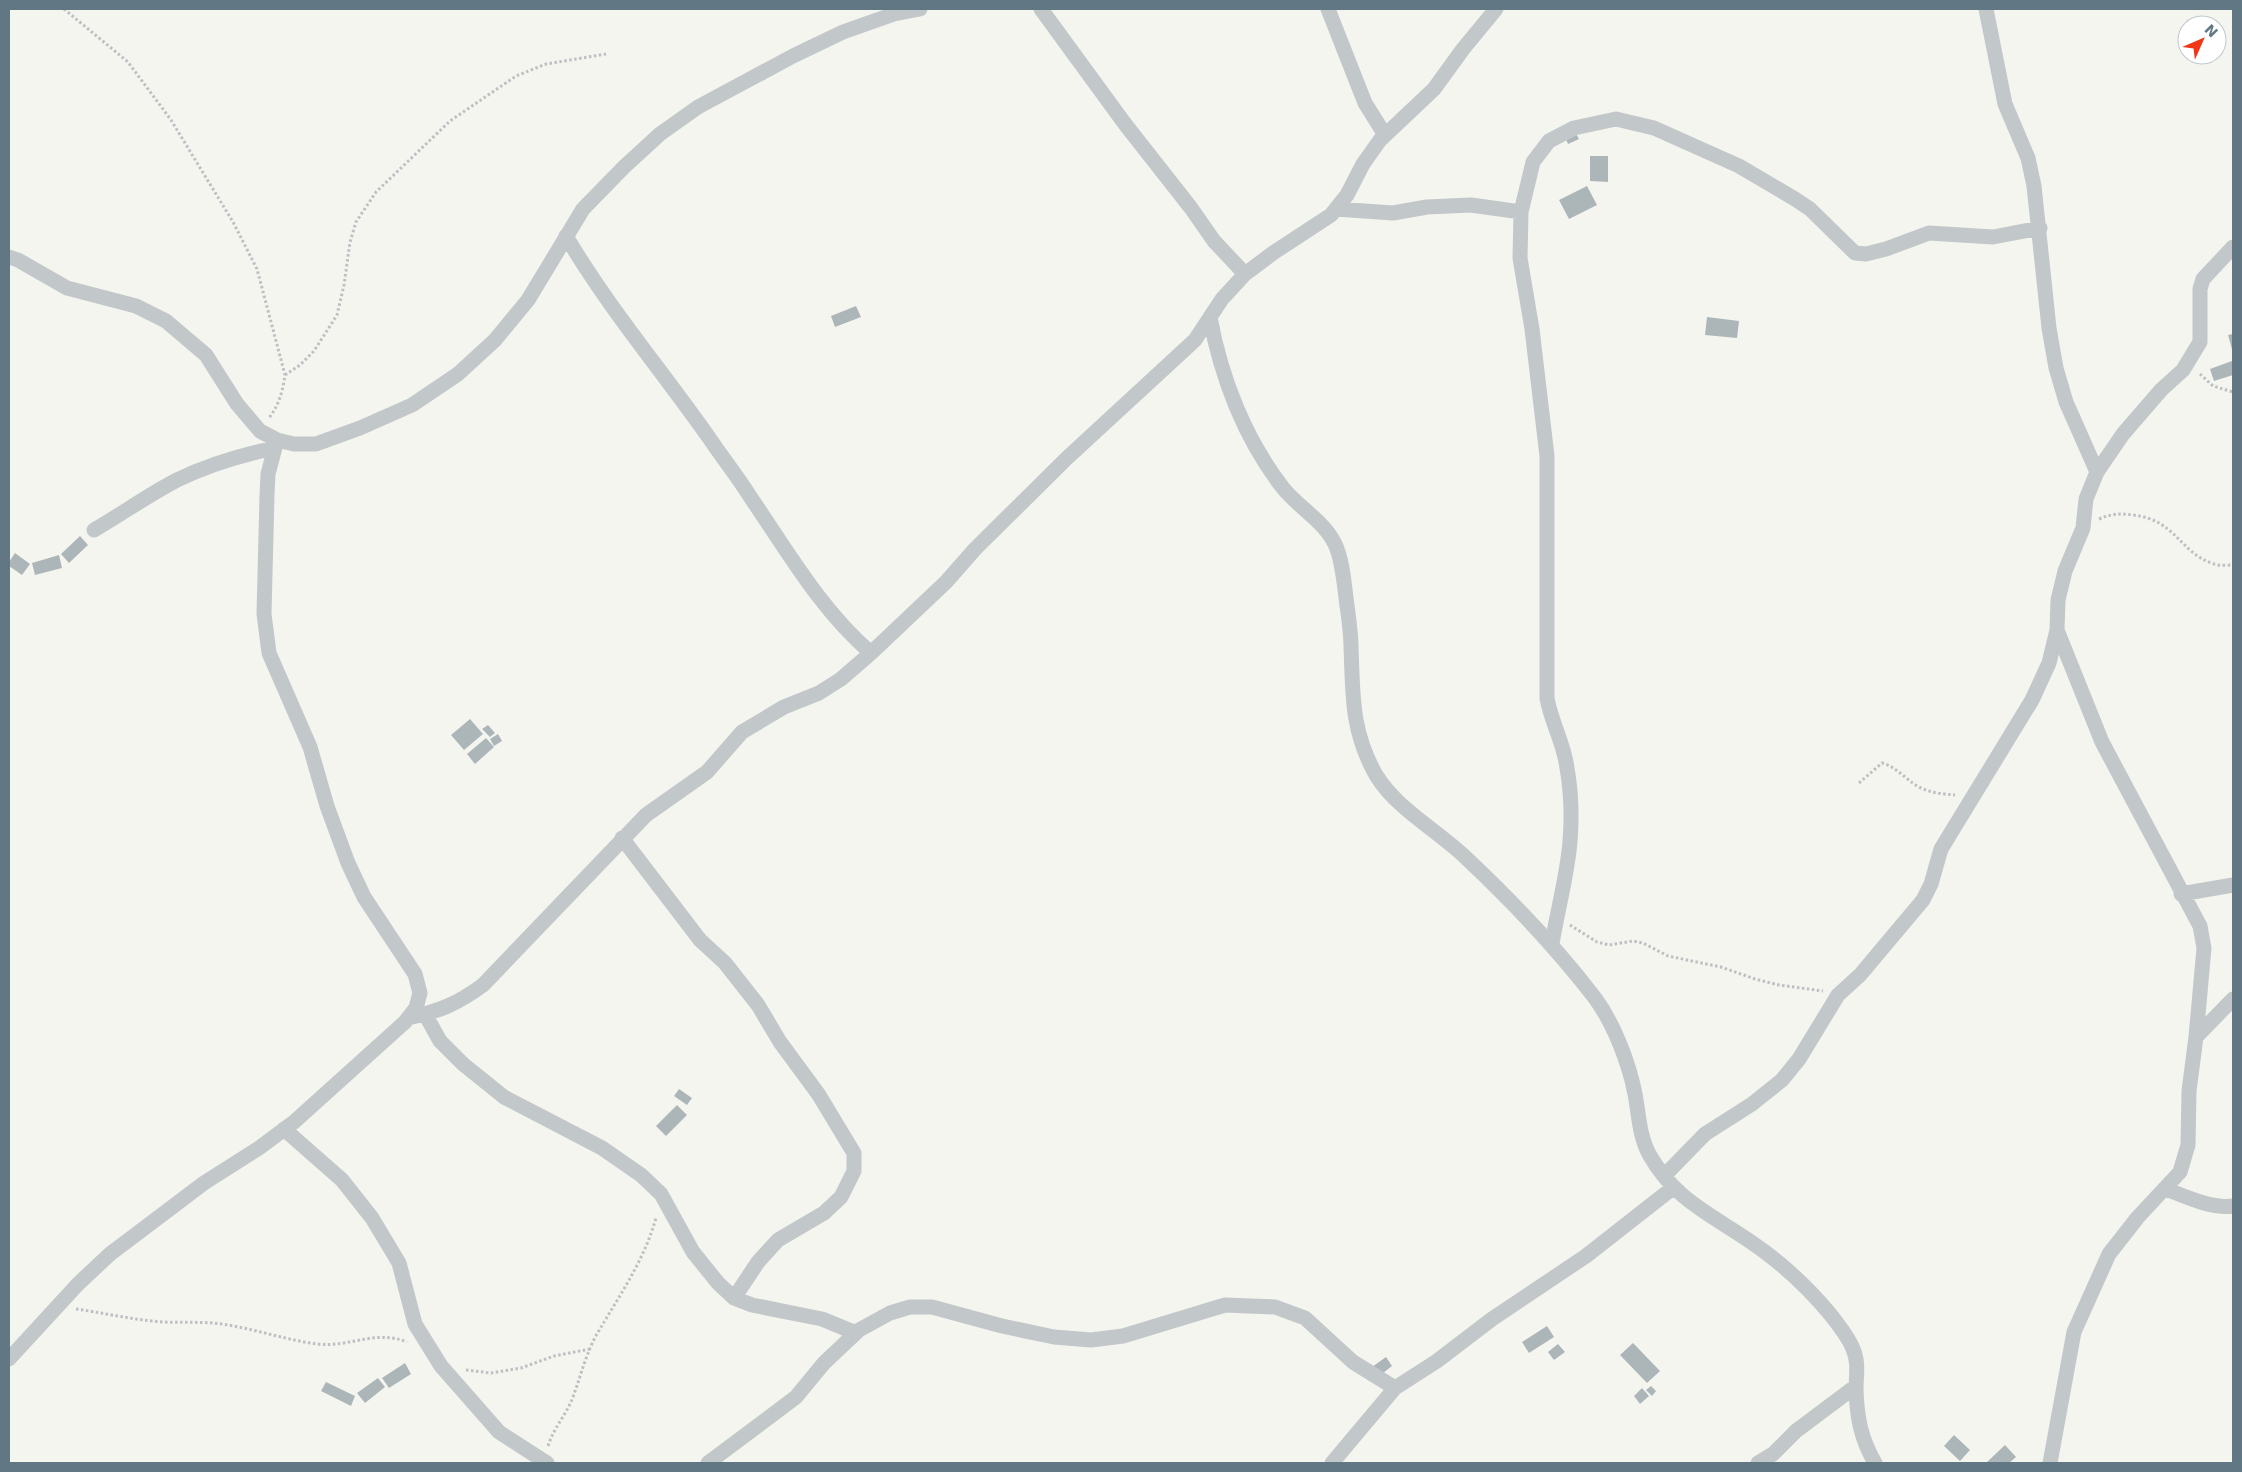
<svg xmlns="http://www.w3.org/2000/svg" width="2242" height="1472" viewBox="0 0 2242 1472" font-family="'DejaVu Sans',sans-serif">
<style>
.building{fill:#acb6b9}
.lines{fill:none;stroke-linecap:round;stroke-linejoin:round}
.path{stroke:#bdc0c2;stroke-width:3;stroke-dasharray:2.5 2.5;stroke-linecap:butt}
.street{stroke:#c2c7c9;stroke-width:15}
</style>
<rect width="100%" height="100%" fill="#f5f5f0"/>
<!-- building -->
<path class="building" d="M1575 132 1579 139 1568 144 1565 137Z
M1590 156H1608V182L1590 181Z
M1587 186 1597 205 1569 219 1559 200Z
M856 306 861 317 835 327 831 316Z
M1707 317 1739 321 1737 338 1705 335Z
M2233 334V353L2228 335Z
M2232 361 2233 375 2214 381 2210 369Z
M80 536 88 545 69 563 61 554Z
M15 553 30 564 22 575 9 566V562Z
M59 555 62 568 35 575 32 563Z
M470 719 483 734 464 750 451 735Z
M488 725 495 733 490 737 482 729Z
M498 734 502 741 494 746 490 739Z
M486 738 494 747 475 764 467 754Z
M679 1089 692 1098 687 1105 674 1096Z
M677 1105 687 1115 666 1136 656 1126Z
M1547 1326 1554 1337 1529 1353 1522 1342Z
M1633 1343 1660 1371 1647 1383 1620 1355Z
M1558 1344 1565 1352 1554 1360 1548 1352Z
M1386 1357 1392 1366 1379 1376 1372 1367Z
M405 1363 411 1374 389 1388 382 1378Z
M378 1378 385 1387 365 1403 357 1393Z
M326 1382 355 1396 351 1406 321 1391Z
M1651 1386 1656 1391 1652 1396 1646 1390Z
M1642 1388 1649 1396 1640 1404 1634 1396Z
M1954 1435 1970 1450 1960 1461 1944 1446Z
M2005 1445 2016 1457 2009 1463H1986Z"/>
<g class="lines">
<!-- path -->
<path class="path" d="M64 9 128 62 171 120 233 222 257 269 285 375C283 390 279 405 269 418
M2200 374 2213 386 2233 392
M285 375 300 365 314 351 337 315 344 285 350 242 356 222 376 192 450 121 516 76 546 64 606 54
M2099 519C2111 514 2120 513 2133 515 2177 520 2179 553 2214 564 2219 566 2227 565 2233 565
M1859 783 1882 763C1897 767 1906 780 1919 787 1930 793 1943 794 1955 795
M1570 925 1597 942 1609 945 1633 941 1643 943 1668 956 1721 967 1755 979 1779 985 1823 991
M76 1309C105 1313 133 1320 163 1322 185 1323 206 1321 228 1325 258 1330 287 1340 317 1344 349 1348 375 1329 407 1342
M466 1370 491 1373 521 1368 554 1356 590 1349
M548 1446C553 1430 564 1417 571 1402 580 1380 585 1355 597 1334 619 1296 644 1261 656 1218"/>
<!-- street -->
<path class="street" d="M1041 9 1125 124 1191 208 1214 241 1245 274
M1328 9 1365 103 1385 135
M1336 209 1393 213 1427 207 1471 205 1521 212
M566 236C609 309 664 373 712 442 725 461 739 479 751 498 788 552 821 610 871 653
M9 257 18 260 67 288 136 306 166 321 206 355 237 404 260 431 277 440 294 444H316L360 428 412 405 458 374 495 340 528 300 583 209 624 167 660 134 698 107 793 56 843 32 894 14 920 9
M1210 317C1221 378 1245 439 1283 488 1299 508 1324 521 1335 544 1342 559 1344 581 1346 598 1348 614 1351 631 1351 647 1353 695 1351 731 1376 775 1396 808 1435 829 1463 855 1510 899 1555 946 1595 998 1614 1024 1629 1063 1635 1094 1639 1115 1639 1135 1649 1154 1678 1206 1721 1218 1765 1252 1789 1270 1811 1291 1830 1314 1838 1324 1849 1338 1853 1349 1859 1362 1856 1377 1856 1390 1857 1418 1861 1439 1875 1463
M2097 472 2123 434 2161 390 2183 370 2200 342V289L2203 279 2233 247
M94 530C122 514 148 495 177 480 208 465 241 455 275 448
M622 838 700 940 725 963 758 1005 780 1042 819 1095 854 1153V1171L841 1197 824 1213 778 1240 758 1262 734 1298
M2181 894 2233 885
M1552 944C1557 912 1568 872 1570 841 1572 817 1571 791 1567 768 1564 743 1551 722 1547 698V456L1532 329 1520 258 1521 212 1533 162 1549 141 1574 128 1616 119 1654 128 1739 166 1795 199 1810 209 1855 253 1866 254 1886 249 1929 233 1993 237 2040 228
M425 1014 440 1041 463 1064 504 1097 602 1148 641 1175 661 1194 693 1252 718 1283 734 1298 752 1305 822 1319 856 1333
M408 1018C440 1011 457 1004 483 985L646 815 707 772 742 732 784 707 819 693 841 679 871 653 946 582 975 549 1067 458 1195 340 1222 299 1245 274 1273 253 1331 215 1347 195 1363 164 1380 140 1434 89 1463 49 1496 9
M2196 1037 2233 999
M284 1129 342 1180 372 1218 399 1263 415 1324 441 1366 499 1432 547 1463
M1664 1176 1705 1134 1752 1104 1782 1080 1799 1059 1838 995 1860 975 1923 900 1931 884 1941 849 2032 700 2049 663 2057 630 2058 600 2065 571 2083 528 2086 499 2097 472 2066 402 2056 368 2049 328 2034 186 2028 158 2005 104 1986 9
M2166 1189C2186 1197 2212 1209 2233 1206
M9 1359 78 1284 110 1254 204 1183 259 1148 294 1122 405 1022 416 1008 420 993 415 974 364 897 348 863 327 806 310 747 269 653 264 614 267 495 268 474 277 440
M708 1463 796 1397 824 1363 859 1330 890 1313 910 1307H932L1002 1326 1054 1337 1091 1340 1123 1336 1225 1305 1275 1307 1305 1318 1353 1362 1395 1388
M1332 1463 1395 1388 1437 1361 1492 1319 1586 1256 1674 1187
M1758 1463 1773 1454 1796 1431 1856 1386
M2050 1463 2074 1332 2109 1254 2138 1217 2180 1172 2188 1145 2189 1091 2196 1037 2204 948 2200 926 2102 742 2057 630"/>
</g>
<!-- border -->
<rect width="2242" height="1472" fill="none" stroke="#617784" stroke-width="20"/>
<!-- north arrow -->
<g transform="translate(2202 40) rotate(45)"><circle r="24" fill="#ffffff" stroke="#c0c9ce"/>
<path d="M0-4L9 19L0 12L-9 19Z" fill="#f03615"/>
<text y="-8" font-size="14" font-weight="bold" text-anchor="middle" fill="#617784">N</text>
</g>
</svg>
